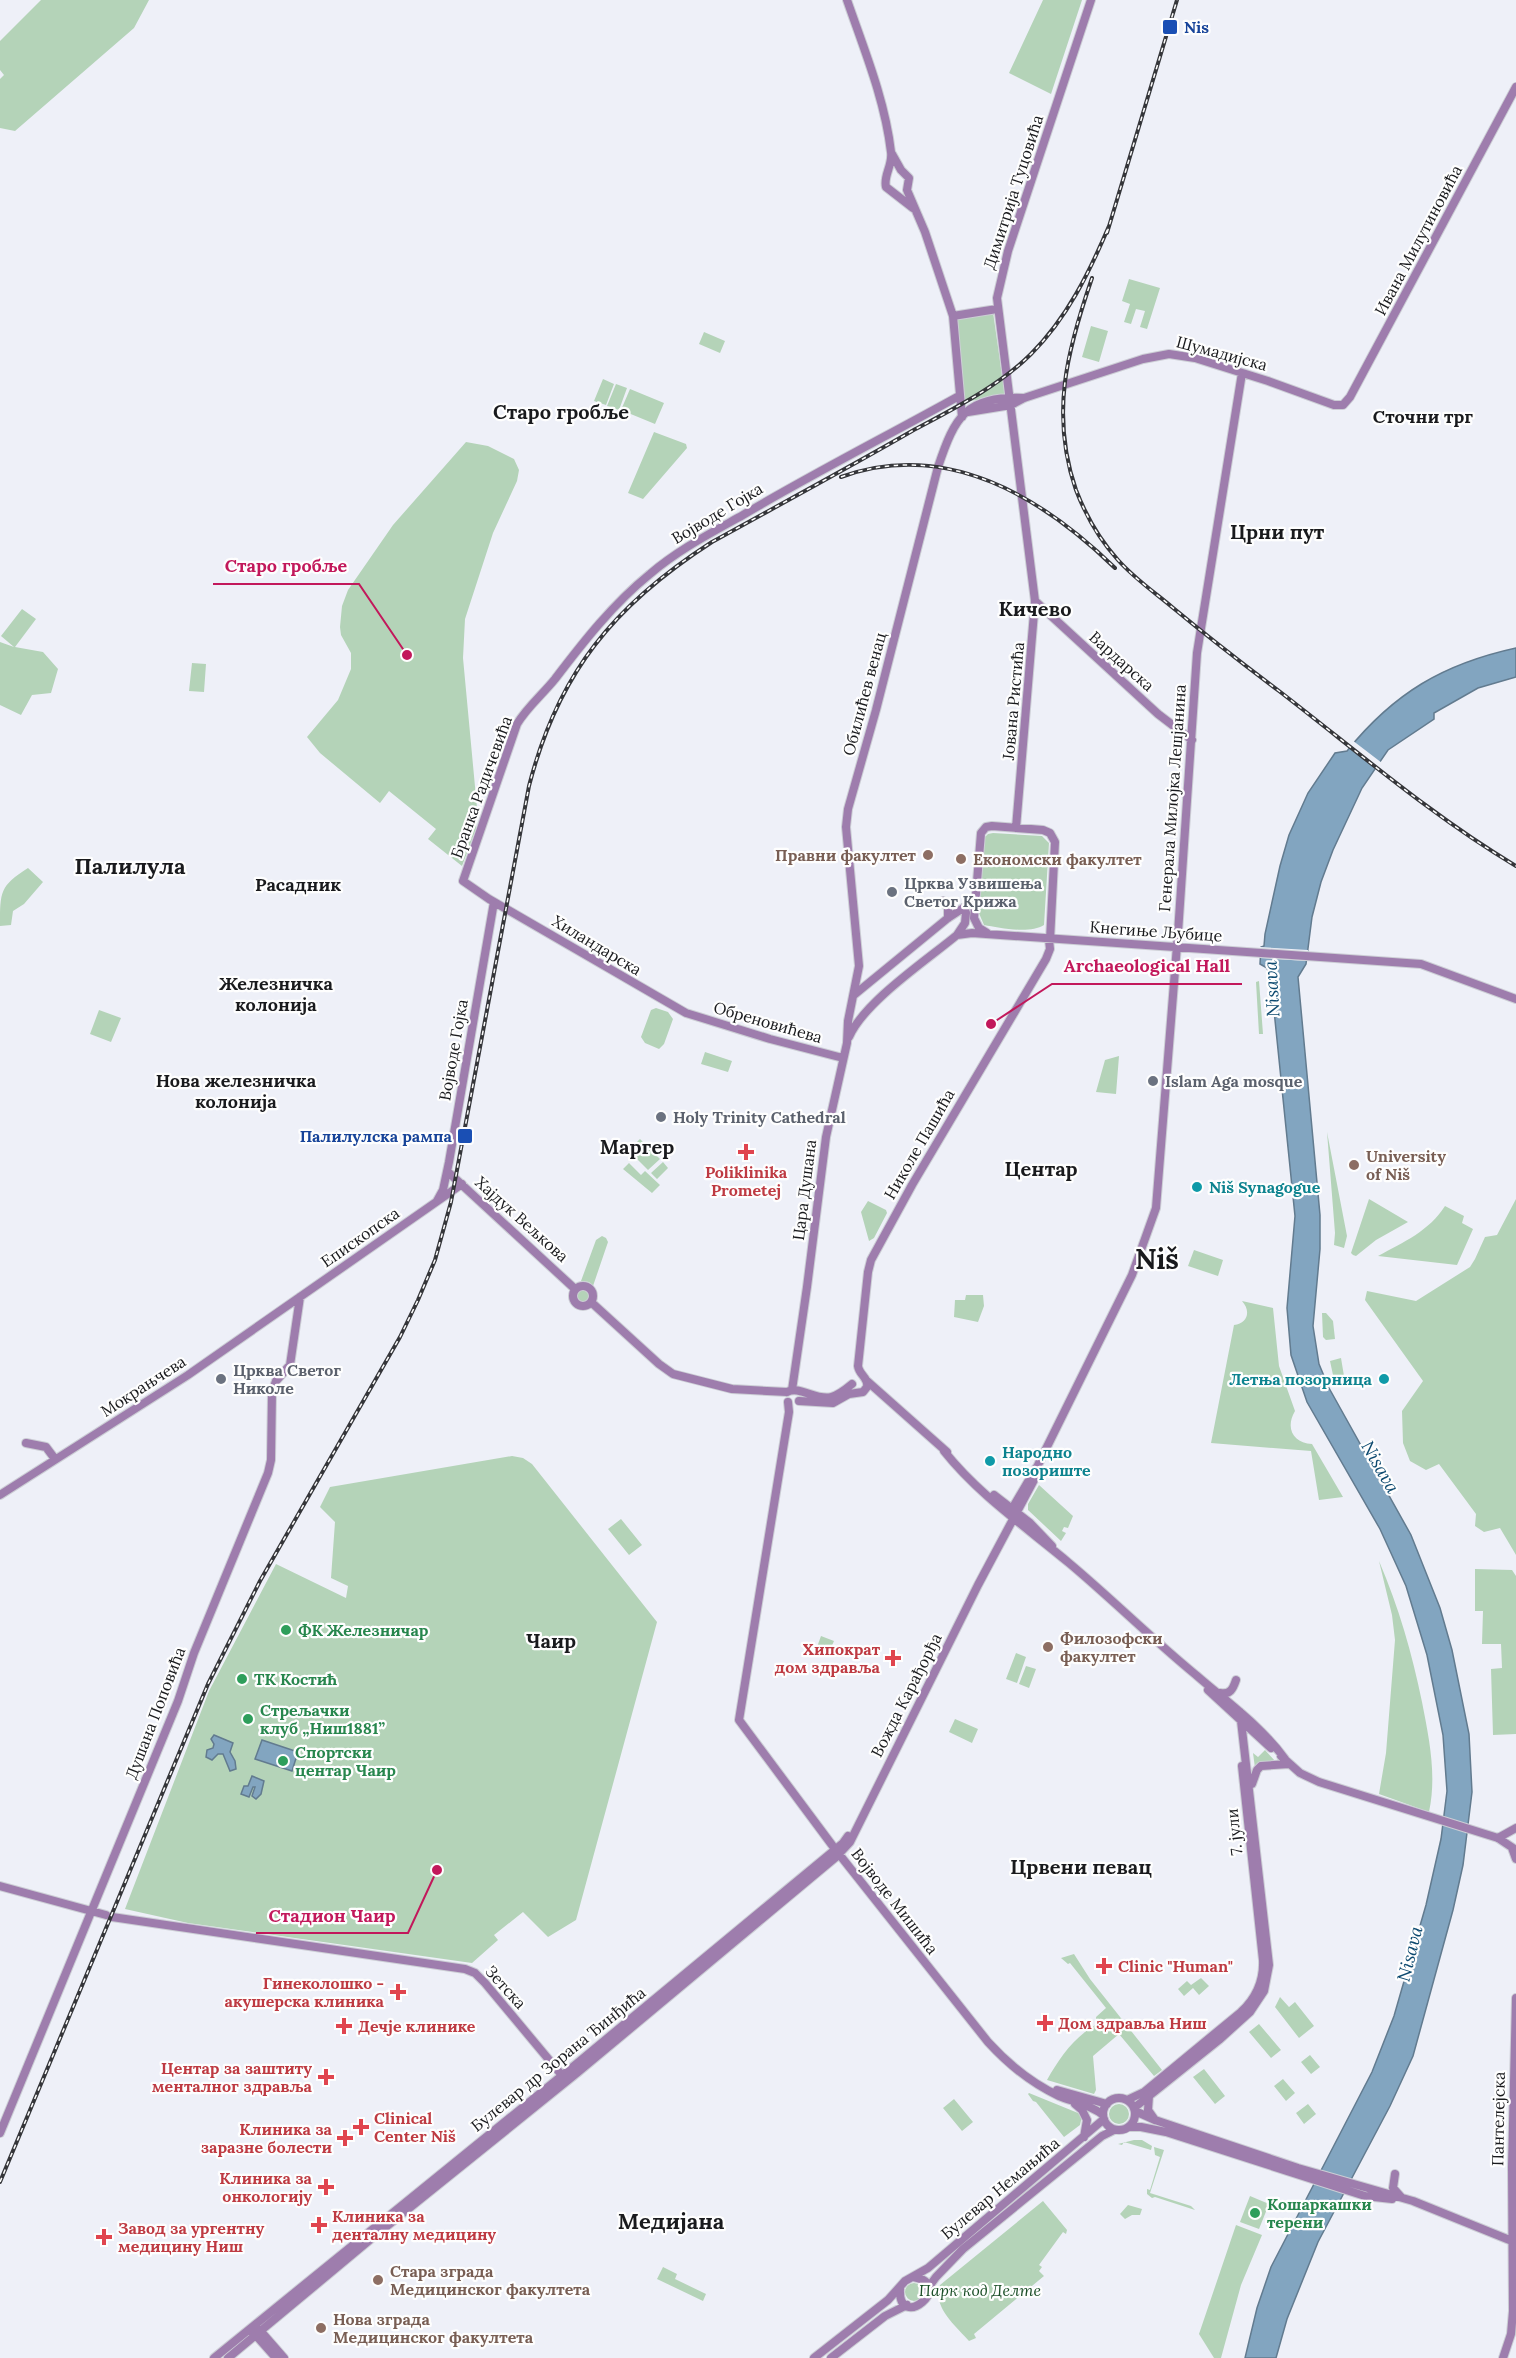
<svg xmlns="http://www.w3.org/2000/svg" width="1516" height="2358" viewBox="0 0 1516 2358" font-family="Lora,serif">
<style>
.green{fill:#b4d3b8}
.water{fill:#82a5c0;stroke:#627b8f;stroke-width:1.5}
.pier{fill:#eef0f8}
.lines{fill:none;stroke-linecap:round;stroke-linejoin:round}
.secondary-casing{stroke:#ccced5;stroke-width:10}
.secondary{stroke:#9e7dad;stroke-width:8}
.rail-casing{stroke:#35363a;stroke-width:4}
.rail{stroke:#fefefe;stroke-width:1.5;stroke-dasharray:4.5;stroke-linecap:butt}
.transit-dot{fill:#1a4fb4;stroke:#fefefe;stroke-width:2}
.education-dot{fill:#8d6e63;stroke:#fefefe;stroke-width:2}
.worship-dot{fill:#6b7280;stroke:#fefefe;stroke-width:2}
.health-dot{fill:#e0444e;stroke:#fefefe;stroke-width:2}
.culture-dot{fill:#0f9aa8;stroke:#fefefe;stroke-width:2}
.leisure-dot{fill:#2e9e5b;stroke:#fefefe;stroke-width:2}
.labels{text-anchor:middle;stroke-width:4.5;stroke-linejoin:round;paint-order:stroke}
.transit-label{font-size:16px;font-weight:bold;fill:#164399;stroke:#fefefe;text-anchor:start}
.street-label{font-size:16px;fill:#191a1d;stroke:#fefefe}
.education-label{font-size:16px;font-weight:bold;fill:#785e54;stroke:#fefefe;text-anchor:start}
.worship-label{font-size:16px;font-weight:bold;fill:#5b616d;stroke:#fefefe;text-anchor:start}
.health-label{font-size:16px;font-weight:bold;fill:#be3a42;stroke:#fefefe;text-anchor:start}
.culture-label{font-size:16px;font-weight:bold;fill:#0d838f;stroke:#fefefe;text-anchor:start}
.leisure-label{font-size:16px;font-weight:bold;fill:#27864d;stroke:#fefefe;text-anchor:start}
.park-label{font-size:16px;font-style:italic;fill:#1a4e27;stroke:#fefefe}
.neighbourhood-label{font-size:18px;font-weight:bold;fill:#191a1d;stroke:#fefefe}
.water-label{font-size:18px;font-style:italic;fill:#0c496f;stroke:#fefefe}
.quarter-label{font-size:20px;font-weight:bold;fill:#191a1d;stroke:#fefefe}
.district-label{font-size:22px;font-weight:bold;fill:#191a1d;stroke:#fefefe}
.town-label{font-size:28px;font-weight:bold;fill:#191a1d;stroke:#fefefe}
.leader{fill:none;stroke:#c2185b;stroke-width:2}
.callout-dot{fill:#c2185b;stroke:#fefefe;stroke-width:2}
.callout-label{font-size:18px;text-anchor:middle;font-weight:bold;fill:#c2185b;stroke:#fefefe;stroke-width:4.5;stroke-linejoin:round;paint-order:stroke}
</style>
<rect width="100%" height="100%" fill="#eef0f8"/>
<!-- green -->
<path class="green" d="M41 0H149L134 28 15 131 0 128V79L4 75 0 70V41Z
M1043 0H1082L1051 94 1009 73Z
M1129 279 1160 288 1147 329 1140 327 1145 311 1136 309 1131 324 1124 322 1130 304 1122 301Z
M993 312 1005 396 962 402 955 318Z
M1091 326 1108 331 1099 362 1082 357Z
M704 332 725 341 720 353 699 344Z
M603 379 614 384 606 405 594 401Z
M616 384 627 388 619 410 607 406Z
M630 389 664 403 655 424 621 410Z
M654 432 686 444 687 448 643 499 628 493Z
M466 442 488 446 514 459 519 470 517 481 493 533 465 619 463 658 477 808 476 829 462 866 428 839 436 829 389 791 380 803 320 753 307 737 338 700 351 669V653L341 635 340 627 342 606 348 590 393 525Z
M22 609 36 619 15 647 43 652 58 669 51 693 32 695 21 715 0 705V642L14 647 1 636Z
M192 663 206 664 204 692 189 691Z
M993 833 1042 836 1049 843 1044 925C1030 934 1000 928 984 925L978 911 984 838 988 834Z
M28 868 43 882 24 904 13 911 11 925 0 926C0 891 0 886 28 868Z
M1259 981 1263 1034H1259L1256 982Z
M656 1008 668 1012 673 1019 664 1044 659 1049 645 1043 641 1037 651 1010Z
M99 1010 121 1018 111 1042 90 1034Z
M705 1052 732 1061 728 1072 701 1064Z
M1119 1056 1116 1094 1096 1092 1105 1060Z
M1327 1132 1347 1236 1344 1248 1334 1245 1335 1233Z
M640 1139 660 1159 648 1170 628 1150Z
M663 1162 668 1168 657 1179 651 1173Z
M629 1163 641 1175 645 1171 660 1185 652 1193 623 1169Z
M1369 1199 1408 1222 1376 1240 1356 1256 1353 1255 1351 1253Z
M1516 1199V1555L1500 1528 1484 1532 1475 1526 1476 1514 1439 1464 1426 1470 1410 1461 1403 1443 1402 1411 1423 1381 1365 1300 1367 1291 1416 1301 1470 1267 1475 1259 1485 1237 1497 1235Z
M868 1201 886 1210 887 1213 874 1238 869 1241 861 1212Z
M1445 1206 1464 1216 1462 1223 1473 1229 1457 1265 1378 1256C1404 1242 1429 1231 1445 1206Z
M602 1236 606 1238 608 1242 593 1286 589 1282 581 1281 596 1240Z
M1194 1250 1223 1260 1218 1276 1188 1266Z
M574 1296a9 9 0 1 1 18 0a9 9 0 1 1-18 0Z
M966 1295H983L984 1306 978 1322 954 1317 955 1300H965Z
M1242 1301 1273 1308 1279 1366 1295 1411C1285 1428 1293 1443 1312 1444L1343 1497 1319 1500 1311 1451 1211 1443 1234 1325C1248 1323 1251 1311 1242 1301Z
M1322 1313H1326L1333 1321 1335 1339 1326 1340 1323 1337Z
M1341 1358 1345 1382 1335 1386 1331 1377 1333 1375 1330 1361Z
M512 1456 523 1458 532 1464 657 1622 576 1920 548 1937 523 1912 494 1935 498 1940 472 1963 188 1923 125 1909 209 1691 276 1564 346 1598 348 1586 331 1578 335 1522 320 1507 330 1487Z
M1039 1485 1073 1516 1068 1528 1064 1527 1062 1531 1066 1533 1061 1541 1028 1510V1504Z
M621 1519 642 1545 629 1555 608 1529Z
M1379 1561C1399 1608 1412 1653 1422 1702 1429 1738 1437 1775 1429 1812L1379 1794 1386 1753 1395 1640 1392 1615Z
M1475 1569 1512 1570 1516 1576V1734L1493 1735 1491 1669 1502 1668 1501 1644H1482L1483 1611H1475Z
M821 1636 834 1641 829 1652 817 1647Z
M1016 1653 1026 1657 1017 1683 1006 1679Z
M1026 1666 1036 1669 1029 1688 1019 1684Z
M955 1719 978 1729 972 1743 949 1732Z
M1265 1750 1276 1762 1255 1768 1253 1753 1258 1757Z
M1074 1954 1090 1979 1162 2070 1154 2076 1119 2034 1093 2056 1096 2090 1094 2094 1047 2080C1060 2057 1074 2037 1097 2024L1096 2017 1106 2008 1070 1963 1068 1964 1061 1958Z
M1201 1978 1209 1986 1199 1995 1193 1988 1184 1996 1178 1989 1187 1981 1191 1985Z
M1280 1997 1289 2007 1295 2002 1314 2026 1299 2038 1275 2007Z
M1259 2024 1281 2050 1271 2058 1249 2032Z
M1310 2055 1320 2067 1311 2074 1301 2062Z
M1204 2069 1225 2096 1215 2104 1193 2077Z
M1283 2079 1295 2093 1286 2101 1274 2086Z
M1029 2093 1078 2113 1082 2116 1080 2125 1064 2137 1036 2102 1033 2101 1028 2094Z
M954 2099 973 2122 962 2131 943 2108Z
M1308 2104 1316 2114 1304 2124 1296 2113Z
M1109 2114a10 10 0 1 1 20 0a10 10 0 1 1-20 0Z
M1134 2140H1142L1152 2146 1151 2150 1124 2142 1122 2145 1118 2144Z
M1154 2147 1164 2150 1150 2193 1191 2206 1195 2210 1155 2197 1152 2198 1147 2194V2189L1150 2190 1160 2157 1155 2155Z
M1250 2196 1269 2204 1259 2229 1240 2222Z
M1043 2201 1067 2230 1066 2234 1063 2232 1039 2265 1042 2267 1039 2271 1044 2276 974 2334 976 2338 969 2341C956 2326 932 2307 940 2285Z
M1128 2205 1142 2209 1140 2215H1132L1125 2219 1120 2214Z
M1236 2225 1262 2235 1241 2285 1221 2358H1214L1199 2334Z
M663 2267 677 2274 675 2279 706 2294 703 2301 657 2279Z
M905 2292a9 9 0 1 1 18 0a9 9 0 1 1-18 0Z"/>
<!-- water -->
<path class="water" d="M1516 648V677L1478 688 1434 713V719L1388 750 1362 788 1333 850 1321 882 1312 917 1306 964 1298 977 1320 1215V1249L1313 1326 1319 1364 1329 1388 1411 1535 1440 1608 1452 1650 1469 1734 1472 1792 1463 1865 1453 1910 1413 2056 1390 2106 1318 2242 1287 2319 1276 2358H1245L1257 2308 1271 2267 1372 2072 1394 2016 1426 1905 1441 1839 1447 1791 1443 1735 1427 1655 1406 1586 1380 1529 1307 1402 1291 1355 1287 1308 1295 1216 1271 981 1267 968 1260 964 1261 947 1264 946 1265 934 1280 866 1289 835 1308 793 1335 753 1347 751C1394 693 1443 664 1516 648Z
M214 1735 233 1743 230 1752 235 1761 236 1769 230 1771 223 1754H218L212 1760 206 1757 207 1750 213 1748 214 1744 211 1739Z
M262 1740 298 1752 292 1771 255 1759Z
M252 1776 264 1781 261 1794 256 1799 252 1796 255 1787H253L249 1797 241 1794 244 1786H248Z"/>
<!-- pier -->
<path class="pier" d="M1352 740 1382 763 1377 769 1347 746Z
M1260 947 1308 950 1307 961 1260 958Z"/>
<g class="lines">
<defs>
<path id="secondary" d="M847 0C864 49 885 100 891 152 893 165 883 176 886 187L913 208
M892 154 901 170 909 178 907 190 925 232 953 316 962 417
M953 316 997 309
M968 412 1011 405 1024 398 1143 359 1169 354 1195 358 1268 381 1334 405H1343L1350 397 1516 87
M1035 601 1158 714 1192 740
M1016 828 1035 601 997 298 1008 251 1091 0
M943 901 948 908V918
M987 933 979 928 974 918 981 833 986 827 992 826 1043 830 1050 833 1055 842 1050 940
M957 935 965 923 966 913
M854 995 948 918 974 901
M849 1037C864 1002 927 960 957 935L972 933 1421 964 1516 999
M843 1058 770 1039 686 1013 489 899 463 881 517 724C527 707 543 694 555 679 584 641 613 604 650 574 678 550 711 533 743 515 814 473 887 436 959 396
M448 1172 575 1289
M437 1201 443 1190 449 1162 494 902
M573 1296a10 10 0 1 1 20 0a10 10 0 1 1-20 0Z
M591 1302 659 1364 673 1374 732 1389 787 1392
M867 1381 947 1452
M792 1390 807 1287 826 1137 847 1043 848 1021 859 966 846 827 848 809 876 710 938 467C955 416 966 396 1024 398
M787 1392C799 1385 816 1401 831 1397 839 1395 846 1389 852 1384
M799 1401 833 1403 849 1394 863 1392 867 1387C869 1378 859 1375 858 1366L868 1272 871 1260 912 1185 1046 959 1050 949 1049 940
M788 1402 789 1412 739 1720 835 1849 988 2042C1009 2065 1031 2083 1059 2096 1074 2102 1091 2105 1103 2115
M26 1443 46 1447 55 1459
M944 1451C979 1495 1026 1527 1069 1563 1112 1599 1152 1639 1196 1675 1227 1702 1261 1726 1285 1759
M0 1495 188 1375 462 1184
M994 1495 1030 1523 1052 1546
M1009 1514 1036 1468
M1208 1690 1271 1748
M1220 1693C1230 1695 1233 1689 1236 1680
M1281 1756 1300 1773 1319 1782 1498 1838 1516 1850
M1252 1784 1257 1770 1261 1766 1289 1764
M1498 1838 1516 1828
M1512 1848 1516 1859
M0 1886 106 1915
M112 1917 465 1969 475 1973 485 1983 565 2079
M1057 2090 1107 2104
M1149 2096 1148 2110 1155 2120
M1103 2114a16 16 0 1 1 32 0a16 16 0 1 1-32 0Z
M1127 2100 1144 2092 1241 2012C1256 1998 1264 1981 1263 1960L1242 1766
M1075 2104 1082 2110 1087 2120 1084 2137
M1134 2108 1219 2040 1250 2012 1264 1991 1269 1965 1240 1712
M1135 2111 1155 2120 1298 2168 1413 2201 1512 2241
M1129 2127H1141L1166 2132 1365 2196 1392 2199
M0 2133 178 1701 194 1653 268 1473 271 1460 272 1392 276 1381 290 1365 300 1297
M1395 2174 1393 2188 1401 2197
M928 2288 936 2277 963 2249 1102 2136 1114 2130
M900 2289C898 2333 957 2284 913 2277
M257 2327 284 2358
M252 2331 276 2358
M214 2358 575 2065 843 1843 848 1836
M228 2358 371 2239 577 2073 835 1858 850 1842 978 1585 1035 1478 1038 1465 1132 1275 1156 1208 1178 933 1197 653 1242 373
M814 2358 888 2300 905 2281 928 2268 1104 2119
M831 2358 885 2316 907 2305
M1503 2358 1511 2334 1513 2311 1512 2167 1516 1998"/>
</defs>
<!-- secondary casing -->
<use href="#secondary" class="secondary-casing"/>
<!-- secondary -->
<use href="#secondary" class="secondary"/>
<defs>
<path id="rail" d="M1107 233 1177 0
M1092 278C1067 351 1050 414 1076 490 1086 516 1099 539 1118 560 1134 578 1154 592 1172 607 1207 636 1243 664 1279 691 1357 751 1432 816 1516 866
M841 477C946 439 1042 497 1115 568
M0 2182 208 1684 260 1581 400 1337 418 1300 435 1260 451 1202 529 786C558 673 614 605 712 542 779 505 846 469 912 431 953 409 998 387 1031 354 1067 318 1089 273 1109 226"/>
</defs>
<!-- rail casing -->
<use href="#rail" class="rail-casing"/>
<!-- rail -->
<use href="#rail" class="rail"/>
</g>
<!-- markers -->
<g class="transit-dot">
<rect x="1162" y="19" width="16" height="16" rx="3"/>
<rect x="457" y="1128" width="16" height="16" rx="3"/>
</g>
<g class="education-dot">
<circle cx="928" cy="855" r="6"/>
<circle cx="961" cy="859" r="6"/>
<circle cx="1354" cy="1165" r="6"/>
<circle cx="1048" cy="1647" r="6"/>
<circle cx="378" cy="2280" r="6"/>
<circle cx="321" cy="2328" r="6"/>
</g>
<g class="worship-dot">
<circle cx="892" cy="892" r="6"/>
<circle cx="1153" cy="1081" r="6"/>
<circle cx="661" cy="1117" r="6"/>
<circle cx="221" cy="1379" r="6"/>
</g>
<g class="health-dot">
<path d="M743 1143h6v6h6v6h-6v6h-6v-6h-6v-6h6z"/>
<path d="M890 1649h6v6h6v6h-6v6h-6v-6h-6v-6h6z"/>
<path d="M1101 1957h6v6h6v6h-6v6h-6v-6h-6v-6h6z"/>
<path d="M395 1983h6v6h6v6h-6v6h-6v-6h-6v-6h6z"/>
<path d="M1042 2014h6v6h6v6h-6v6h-6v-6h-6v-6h6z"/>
<path d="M341 2017h6v6h6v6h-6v6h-6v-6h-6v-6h6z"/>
<path d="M323 2068h6v6h6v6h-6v6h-6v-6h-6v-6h6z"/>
<path d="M358 2118h6v6h6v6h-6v6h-6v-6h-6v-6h6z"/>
<path d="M342 2129h6v6h6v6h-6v6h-6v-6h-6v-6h6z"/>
<path d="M323 2178h6v6h6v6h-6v6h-6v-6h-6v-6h6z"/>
<path d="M316 2216h6v6h6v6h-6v6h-6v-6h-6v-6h6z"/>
<path d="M101 2228h6v6h6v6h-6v6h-6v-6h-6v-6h6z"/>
</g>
<g class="culture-dot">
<circle cx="1197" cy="1187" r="6"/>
<circle cx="1384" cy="1379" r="6"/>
<circle cx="990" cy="1461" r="6"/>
</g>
<g class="leisure-dot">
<circle cx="286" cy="1630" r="6"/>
<circle cx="242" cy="1679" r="6"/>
<circle cx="248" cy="1719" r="6"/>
<circle cx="283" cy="1761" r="6"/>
<circle cx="1255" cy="2213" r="6"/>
</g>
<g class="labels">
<!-- transit labels -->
<g class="transit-label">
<text x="1184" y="33">Nis</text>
<text x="452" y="1142" text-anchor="end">Палилулска рампа</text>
</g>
<!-- street labels -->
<g class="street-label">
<text transform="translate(1013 192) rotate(-72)" y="6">Димитрија Туцовића</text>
<text transform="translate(1418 240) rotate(-62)" y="6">Ивана Милутиновића</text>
<text transform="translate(1222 353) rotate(15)" y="6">Шумадијска</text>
<text transform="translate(717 513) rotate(-31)" y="6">Војводе Гојка</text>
<text transform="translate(1122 661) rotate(42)" y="6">Вардарска</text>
<text transform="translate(864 694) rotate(-75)" y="6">Обилићев венац</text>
<text transform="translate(1013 701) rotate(-85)" y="6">Јована Ристића</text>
<text transform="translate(481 787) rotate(-70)" y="6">Бранка Радичевића</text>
<text transform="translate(1172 798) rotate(-86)" y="6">Генерала Милојка Лешјанина</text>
<text transform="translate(1156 931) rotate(4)" y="6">Кнегиње Љубице</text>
<text transform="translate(597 945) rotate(31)" y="6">Хиландарска</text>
<text transform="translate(768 1022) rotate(16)" y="6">Обреновићева</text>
<text transform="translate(453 1050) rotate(-80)" y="6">Војводе Гојка</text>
<text transform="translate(919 1144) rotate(-60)" y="6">Николе Пашића</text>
<text transform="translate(804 1190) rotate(-83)" y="6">Цара Душана</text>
<text transform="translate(522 1219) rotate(42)" y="6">Хајдук Вељкова</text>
<text transform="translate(360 1237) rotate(-35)" y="6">Епископска</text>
<text transform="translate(143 1386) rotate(-33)" y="6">Мокрањчева</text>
<text transform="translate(906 1695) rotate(-63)" y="6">Вожда Карађорђа</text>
<text transform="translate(155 1713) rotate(-69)" y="6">Душана Поповића</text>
<text transform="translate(1234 1832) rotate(-96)" y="6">7. јули</text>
<text transform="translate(895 1901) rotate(52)" y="6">Војводе Мишића</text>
<text transform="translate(506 1987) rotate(48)" y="6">Зетска</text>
<text transform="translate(558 2059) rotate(-39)" y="6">Булевар др Зорана Ђинђића</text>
<text transform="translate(1498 2119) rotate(-89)" y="6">Пантелејска</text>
<text transform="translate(1000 2188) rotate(-40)" y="6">Булевар Немањића</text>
</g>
<!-- education labels -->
<g class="education-label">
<text x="916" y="861" text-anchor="end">Правни факултет</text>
<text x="973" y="865">Економски факултет</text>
<text x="1366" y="1162">University<tspan x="1366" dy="18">of Niš</tspan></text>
<text x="1060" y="1644">Филозофски<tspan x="1060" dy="18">факултет</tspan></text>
<text x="390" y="2277">Стара зграда<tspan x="390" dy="18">Медицинског факултета</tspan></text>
<text x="333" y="2325">Нова зграда<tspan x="333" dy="18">Медицинског факултета</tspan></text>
</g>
<!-- worship labels -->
<g class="worship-label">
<text x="904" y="889">Црква Узвишења<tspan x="904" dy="18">Светог Крижа</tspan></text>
<text x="1165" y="1087">Islam Aga mosque</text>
<text x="673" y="1123">Holy Trinity Cathedral</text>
<text x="233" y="1376">Црква Светог<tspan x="233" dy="18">Николе</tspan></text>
</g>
<!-- health labels -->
<g class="health-label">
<text x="746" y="1178" text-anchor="middle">Poliklinika<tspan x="746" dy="18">Prometej</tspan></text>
<text x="880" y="1655" text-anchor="end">Хипократ<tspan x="880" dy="18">дом здравља</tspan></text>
<text x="1118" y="1972">Clinic "Human"</text>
<text x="384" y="1989" text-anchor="end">Гинеколошко -<tspan x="384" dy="18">акушерска клиника</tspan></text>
<text x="1058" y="2029">Дом здравља Ниш</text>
<text x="358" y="2032">Дечје клинике</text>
<text x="312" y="2074" text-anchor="end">Центар за заштиту<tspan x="312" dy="18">менталног здравља</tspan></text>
<text x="374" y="2124">Clinical<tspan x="374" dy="18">Center Niš</tspan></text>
<text x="332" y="2135" text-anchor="end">Клиника за<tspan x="332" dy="18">заразне болести</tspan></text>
<text x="312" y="2184" text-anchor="end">Клиника за<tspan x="312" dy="18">онкологију</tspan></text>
<text x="332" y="2222">Клиника за<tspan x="332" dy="18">денталну медицину</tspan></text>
<text x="118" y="2234">Завод за ургентну<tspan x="118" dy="18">медицину Ниш</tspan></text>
</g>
<!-- culture labels -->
<g class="culture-label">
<text x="1209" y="1193">Niš Synagogue</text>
<text x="1372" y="1385" text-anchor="end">Летња позорница</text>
<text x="1002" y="1458">Народно<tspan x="1002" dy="18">позориште</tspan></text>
</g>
<!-- leisure labels -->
<g class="leisure-label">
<text x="298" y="1636">ФК Железничар</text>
<text x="254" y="1685">ТК Костић</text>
<text x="260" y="1716">Стрељачки<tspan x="260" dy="18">клуб „Ниш1881”</tspan></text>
<text x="295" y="1758">Спортски<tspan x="295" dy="18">центар Чаир</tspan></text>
<text x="1267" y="2210">Кошаркашки<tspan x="1267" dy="18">терени</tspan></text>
</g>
<!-- park labels -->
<g class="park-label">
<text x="980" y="2296">Парк код Делте</text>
</g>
<!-- neighbourhood labels -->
<g class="neighbourhood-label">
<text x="1423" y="423">Сточни трг</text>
<text x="298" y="891">Расадник</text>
<text x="276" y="990">Железничка<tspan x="276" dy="21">колонија</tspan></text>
<text x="236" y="1087">Нова железничка<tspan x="236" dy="21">колонија</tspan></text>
</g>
<!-- water labels -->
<g class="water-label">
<text transform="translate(1272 989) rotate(-93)" y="6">Nisava</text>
<text transform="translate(1380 1467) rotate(60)" y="6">Nisava</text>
<text transform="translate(1410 1954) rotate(-76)" y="6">Nisava</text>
</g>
<!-- quarter labels -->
<g class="quarter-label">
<text x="561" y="419">Старо гробље</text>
<text x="1277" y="539">Црни пут</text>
<text x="1035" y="616">Кичево</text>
<text x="637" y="1154">Маргер</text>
<text x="1041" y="1176">Центар</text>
<text x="551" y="1648">Чаир</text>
<text x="1081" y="1874">Црвени певац</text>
</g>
<!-- district labels -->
<g class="district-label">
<text x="130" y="874">Палилула</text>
<text x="671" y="2229">Медијана</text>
</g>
<!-- town labels -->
<g class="town-label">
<text x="1157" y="1269">Niš</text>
</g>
</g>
<!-- callouts -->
<path class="leader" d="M407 655L359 584H213M991 1024L1052 984H1242M437 1870L408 1933H256"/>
<g class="callout-dot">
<circle cx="407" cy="655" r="6"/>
<circle cx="991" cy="1024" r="6"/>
<circle cx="437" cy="1870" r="6"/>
</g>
<g class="callout-label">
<text x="286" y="572">Старо гробље</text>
<text x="1147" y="972">Archaeological Hall</text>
<text x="332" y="1922">Стадион Чаир</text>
</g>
</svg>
